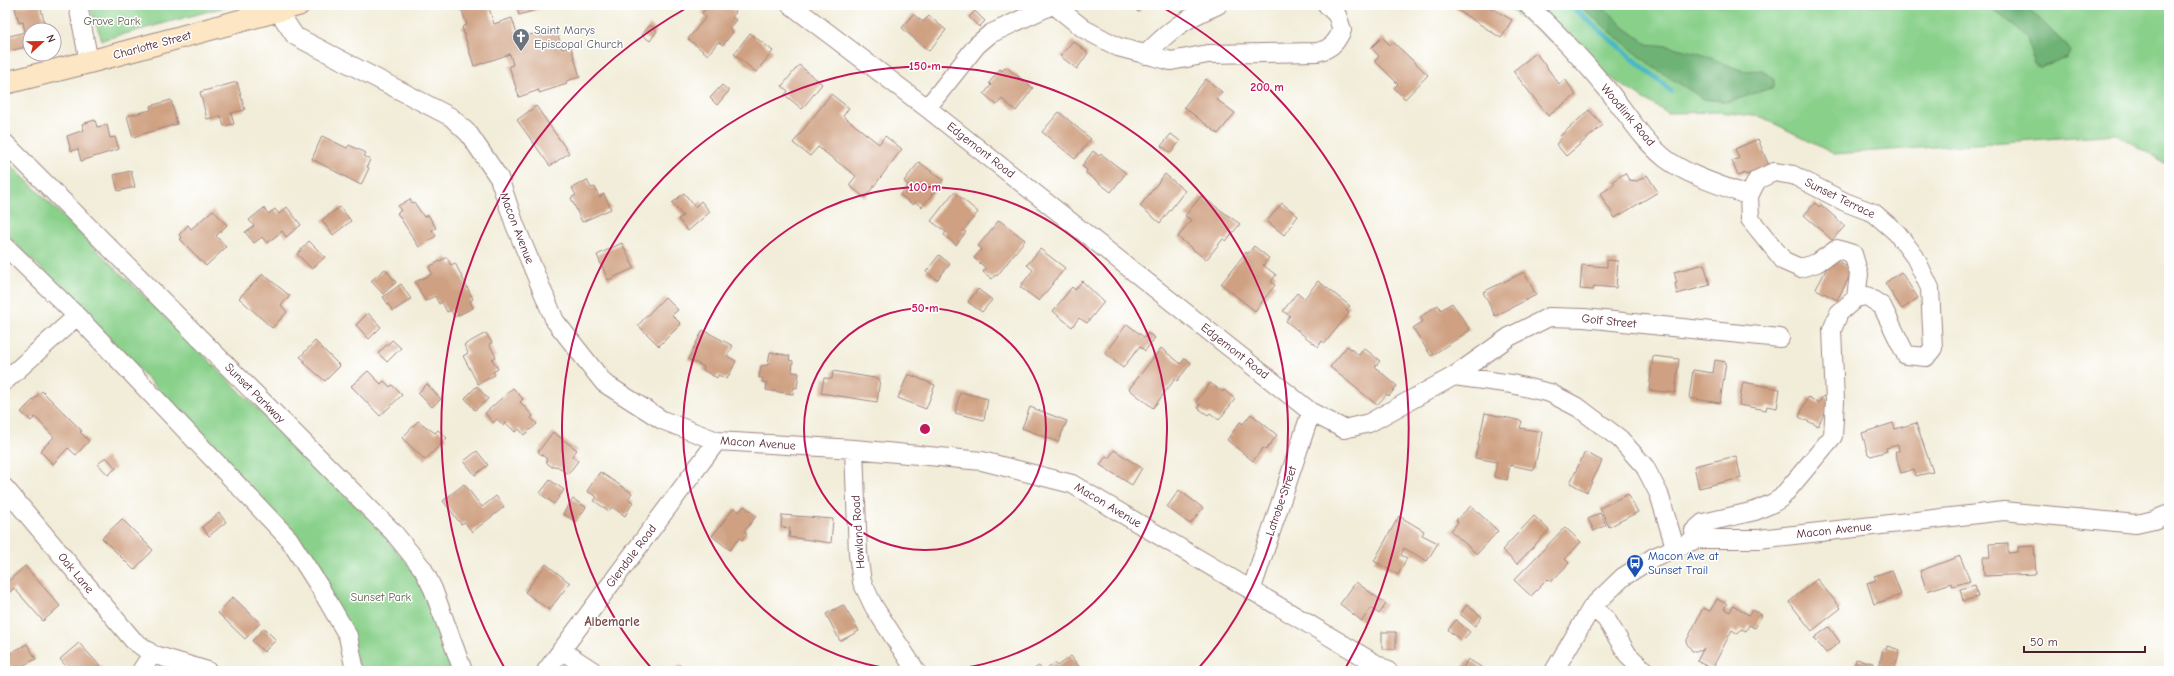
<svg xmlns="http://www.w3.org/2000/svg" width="2174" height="676" viewBox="0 0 2174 676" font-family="'Comic Neue',sans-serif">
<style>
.green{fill:#89d08a;stroke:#6a785a}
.forest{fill:#6eb276;stroke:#5c6850}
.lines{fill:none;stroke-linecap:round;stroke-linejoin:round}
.stream{stroke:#4ab7c5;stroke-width:5}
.building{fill:#cfa081}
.street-casing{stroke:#9e8682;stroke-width:20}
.secondary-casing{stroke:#9e8682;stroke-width:24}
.street{stroke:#fff;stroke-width:18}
.secondary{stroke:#fce6c4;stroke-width:22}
.ring{fill:none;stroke:#c2185b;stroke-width:2}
.labels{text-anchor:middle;stroke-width:3;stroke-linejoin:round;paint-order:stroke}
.park-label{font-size:12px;fill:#605d4c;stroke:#fff}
.worship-label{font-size:12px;fill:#5b616d;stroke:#fff;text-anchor:start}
.street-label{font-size:12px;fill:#4a1f2b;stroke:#fff}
.transit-label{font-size:12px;fill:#164399;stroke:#fff;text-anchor:start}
.neighbourhood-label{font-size:13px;font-weight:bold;fill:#794c49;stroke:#fff}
.centre{fill:#c2185b;stroke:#fff;stroke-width:2}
.ring-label{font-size:12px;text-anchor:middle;font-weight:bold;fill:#c2185b;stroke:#fff;stroke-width:3;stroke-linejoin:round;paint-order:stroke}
</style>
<rect width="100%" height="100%" fill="#fff"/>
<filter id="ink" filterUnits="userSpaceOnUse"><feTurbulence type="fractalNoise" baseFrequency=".025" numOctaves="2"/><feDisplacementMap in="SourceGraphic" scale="8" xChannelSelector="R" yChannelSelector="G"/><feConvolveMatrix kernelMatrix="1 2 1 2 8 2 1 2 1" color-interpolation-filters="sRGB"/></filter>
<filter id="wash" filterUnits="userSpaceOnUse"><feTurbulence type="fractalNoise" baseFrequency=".012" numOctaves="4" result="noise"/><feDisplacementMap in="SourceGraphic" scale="16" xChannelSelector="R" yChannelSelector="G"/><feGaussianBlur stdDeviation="0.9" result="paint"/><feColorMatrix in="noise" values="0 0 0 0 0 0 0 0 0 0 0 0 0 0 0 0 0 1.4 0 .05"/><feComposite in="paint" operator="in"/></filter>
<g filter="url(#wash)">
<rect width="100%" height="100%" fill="#f2edd9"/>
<!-- green -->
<path class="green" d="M89 5H232L102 40Z
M1505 5H2169V165L2117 134 1834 154 1762 117 1720 112 1667 113 1546 38Z
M5 159 373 523 416 574 454 671H362L295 535 84 311 5 233Z"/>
<!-- forest -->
<path class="forest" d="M1578 5H1602L1625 28 1647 44 1668 46 1698 53 1743 71 1762 70 1774 80V87L1728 102 1704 99 1653 67Z
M1986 5H2025L2066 45 2070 52 2067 58 2040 68 2034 64 2027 38 2003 16Z"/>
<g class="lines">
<!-- stream -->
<path class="stream" d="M1570 5 1671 91"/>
</g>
<g id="blocks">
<!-- building -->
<path class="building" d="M28 5H40L45 25 40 26 41 30H30V46L9 51 6 37 25 32 23 22 19 23 15 8Z
M457 5H488L494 24 512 18 520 43 526 41 524 37 548 29 549 33 557 31 562 49 571 47 580 77 566 81 567 84 539 93V90L519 97 509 66 513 65 510 54 474 66 462 27 467 25 461 8 458 9Z
M516 5H553L519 15Z
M708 5H727L736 12 732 17 736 20 729 28 733 32 723 45 718 42 708 55 688 39 706 17 702 13Z
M1133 5H1146L1138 12Z
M1450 5H1486L1512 20 1501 38Z
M975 11 985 21 979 27 969 17Z
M913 14 923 22 929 16 946 30 929 51 902 28Z
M650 25 657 31 650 41 642 35Z
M750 33 773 51 756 72 734 54Z
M1382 37 1390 45 1393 42 1428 75 1405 99 1394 88 1398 84 1375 61 1379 56 1371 48Z
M1073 41 1088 53 1077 69 1060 56Z
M1536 53 1559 84 1565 79 1576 95 1548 116 1513 71Z
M799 65 822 84 802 109 785 95 788 91 782 86Z
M1006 67 1033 88 1016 111 1002 99 997 105 984 94 991 85 989 83 1000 69 1002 71Z
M1206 79 1222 92 1216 99 1235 113 1218 134 1184 107Z
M237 82 245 110 231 113 234 124 224 126 221 116 207 119 200 92Z
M722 85 729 91 717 105 710 98Z
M831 94 849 108 843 116 879 144 885 136 902 149 865 198 849 185 856 176 818 147 810 156 793 143Z
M171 100 177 124 133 137 127 116 151 110 150 106Z
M536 106 569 153 550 166 517 120Z
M1589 110 1603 125 1566 156 1556 144 1561 139 1559 137Z
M1059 112 1091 139 1075 159 1042 132Z
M95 120 97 127 107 125 110 138 115 137 119 149 81 161 78 149 71 151 67 136 84 130 82 124Z
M1171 134 1180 141 1171 153 1161 146Z
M322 136 347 148 349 145 366 153 364 156 370 159 367 167 369 168 361 185 312 159Z
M1758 139 1769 166 1746 175 1745 173 1738 176 1732 161 1739 158 1735 149Z
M1093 151 1099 156 1101 154 1126 173 1111 192 1086 173 1087 170 1082 166Z
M919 162 943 180 922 207 915 202 913 205 900 195 908 185 904 181Z
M131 171 135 187 118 191 114 175Z
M1625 173 1629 180 1637 181 1647 175 1658 192 1615 218 1600 194 1615 184 1613 181Z
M1165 174 1185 191 1160 223 1140 206Z
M587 180 591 188 595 187 599 197 604 194 611 209 582 222 571 198 576 195 572 188Z
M954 192 978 212 963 231 966 232 956 245 944 235 946 232 931 221Z
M684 193 695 207 701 201 710 212 688 231 678 219 683 216 672 203Z
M1201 196 1240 224 1226 241 1223 239 1206 260 1178 237 1191 220 1185 216Z
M410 199 412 203 414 202 424 217 428 215 436 228 432 230 436 236 419 247 397 213 401 211 398 206Z
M1282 203 1298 216 1284 235 1267 221Z
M1815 203 1819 207 1821 205 1845 226 1832 240 1804 215Z
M287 207 301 225 286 237 282 231 267 243 262 237 254 243 245 232 254 226 249 220 264 208 268 214 275 209 279 214Z
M340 207 351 221 333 235 322 220Z
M213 210 227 225 216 236 226 247 206 266 180 239 182 238 179 235 188 225 191 229Z
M999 220 1025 240 997 276 995 275 992 279 983 272 986 268 974 258 982 249 978 246Z
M309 241 325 257 312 269 297 254Z
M622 243 634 268 608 280 597 255Z
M1254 246 1269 258 1263 265 1276 275 1271 282 1275 285 1255 311 1221 284 1246 252 1248 254Z
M1040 249 1065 268 1039 301 1020 287 1033 270 1027 265Z
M939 255 950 264 937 280 926 272Z
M447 257 451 265 455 263 473 299 470 301 473 308 454 317 451 310 447 312 442 302 439 304 435 296 425 301 415 282 432 274 429 267Z
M1832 258 1853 270 1837 300 1816 289Z
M1607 260 1618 261 1616 288 1594 286 1593 290 1580 289 1582 265 1607 267Z
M1704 264 1710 285 1677 294 1675 283H1677L1674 272Z
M385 269 396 282 383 294 371 281Z
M1524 272 1536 295 1495 316 1483 292Z
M1901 272 1918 298 1902 309 1885 283Z
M263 274 290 296 281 305 287 312 272 328 239 298Z
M1082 281 1104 302 1087 323 1079 318 1072 327 1053 311 1072 287 1075 290Z
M1318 281 1350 306 1346 310 1349 313 1325 343 1322 341 1318 347 1286 321 1290 316 1283 311 1297 293 1304 299Z
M401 284 411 299 393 311 383 297Z
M978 289 992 300 982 312 968 302Z
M665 297 678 310 672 315 681 324 659 346 638 325Z
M1452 303 1470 330 1431 356 1413 328 1423 321 1420 317 1438 305 1441 310Z
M368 313 381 327 369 339 356 325Z
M1127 324 1145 338 1148 333 1155 338 1145 351 1140 346 1123 368 1105 353Z
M703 330 733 346 727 356 736 361 727 379 718 375 717 378 703 370 704 367 688 359Z
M486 333 492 343 489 344 496 357 492 359 498 369 493 372 495 375 478 384 463 356 468 353 464 345Z
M392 340 401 348 387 362 378 353Z
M315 341 340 366 325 381 303 362 305 361 300 357Z
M1347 346 1359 355 1364 348 1380 361 1375 367 1397 386 1389 396 1387 394 1377 405 1330 367Z
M1161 348 1181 364 1185 358 1191 363 1177 381 1175 379 1153 408 1129 389Z
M770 352 790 356 789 360 793 361 792 372 799 373 797 388 794 387 793 394 766 390 767 383 762 382 763 378H759L761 366 768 365Z
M1653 356 1679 359 1675 393 1649 390Z
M1715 360 1726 362 1720 403 1689 398 1693 370 1713 373Z
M368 371 381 384 384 381 390 387 392 385 402 395 380 416 351 386Z
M833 371 880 379 877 402 821 393 824 378 832 379Z
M908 374 935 385 926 409 898 398Z
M1743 382 1780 389 1777 408 1767 406 1766 410 1739 405Z
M1210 383 1223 392 1224 390 1235 399 1219 420 1210 413 1208 415 1198 408 1200 405 1196 402Z
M427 384 441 399 432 407 418 393Z
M477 386 488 399 475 410 465 398Z
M513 388 523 399 520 402 533 416 531 418 537 424 524 435 519 429 515 432 506 423 504 426 497 419 493 423 485 413Z
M42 391 82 431 80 432 89 441 76 455 68 448 53 464 40 451 54 437 35 417 31 421 21 412Z
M960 392 988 399 984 420 955 413Z
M1823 396 1831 400 1818 426 1799 417 1808 397 1819 403Z
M1030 407 1067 421 1058 442 1022 428Z
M1485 413 1522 421 1520 428 1542 432 1534 470 1510 465 1507 480 1494 477 1497 462 1475 458Z
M1251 414 1277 435 1266 450 1263 448 1253 461 1227 440 1240 422 1243 424Z
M418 421 435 433 438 430 447 438 425 460 402 438Z
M1893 423 1895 429 1916 423 1933 472 1916 476 1914 469 1901 473 1895 452 1899 451 1898 445 1886 448 1887 451 1871 456 1868 454 1862 433Z
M553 432 577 450 572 456 578 461 568 474 557 466 552 467 547 463 546 458 538 452Z
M1114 450 1142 468 1132 485 1100 465 1106 456 1109 458Z
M477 451 488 465 475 475 464 461Z
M1585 452 1602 461 1587 492 1570 483Z
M1736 456 1741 478 1699 488 1694 466Z
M106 457 116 468 108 475 98 464Z
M600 472 632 493 628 499 633 502 625 516 612 507 609 511 594 501 597 497 587 491Z
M550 480 564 490 554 504 540 493Z
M464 484 482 507 496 496 504 507 472 532 465 522 461 524 443 501Z
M1179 490 1203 508 1190 524 1167 507Z
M1628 494 1638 512 1609 527 1600 508Z
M573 499 586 507 576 522 563 514Z
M744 506 756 516 744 532 747 534 742 540 739 538 730 550 712 536 734 508 739 512Z
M1471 506 1498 531 1477 554 1451 531 1458 522 1456 520Z
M219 513 226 522 209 536 202 527Z
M1600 513 1606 525 1594 531 1588 519Z
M782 515 833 519 831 543 789 537 790 528 781 527Z
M1399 516 1424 531 1422 535 1438 543 1427 561 1404 548 1401 555 1407 558 1398 575 1374 561Z
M1534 516 1549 530 1517 564 1502 550Z
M122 519 153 550 134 570 102 538Z
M1565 527 1581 542 1565 559 1569 563 1551 582 1548 579 1531 596 1514 580Z
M2008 543V553L2018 552V547L2034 546 2036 574 1984 576 1983 557H1990L1989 544Z
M1960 556 1970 581 1952 586 1951 583 1927 591 1920 571Z
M546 564 570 583 549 610 525 592Z
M25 566 60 606 43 621 14 588 8 594 5 591V584Z
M1892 570 1901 595 1874 604 1867 583 1876 580 1874 576Z
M1817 579 1841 608 1812 631 1789 602Z
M1356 582 1386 604 1379 614 1371 608 1362 621 1340 604Z
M1975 585 1978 597 1963 601 1960 589Z
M233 597 260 623 245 639 218 613Z
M1717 599 1727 604 1724 609 1730 612 1733 606 1749 615 1752 610 1762 615 1755 628 1749 625 1746 631 1741 629 1738 634 1732 630 1712 669 1697 661 1704 648 1701 651H1692L1686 642 1703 608 1710 611Z
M843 605 859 631 840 641 826 614Z
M1467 605 1482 617 1475 626 1460 614Z
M1456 620 1470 632 1462 641 1448 630Z
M1829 627 1840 642 1826 653 1814 638Z
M264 628 276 640 264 652 252 641Z
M1382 632H1396V649H1382Z
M79 643 102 668 99 671H70L60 659Z
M27 644 36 659 11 671 5 656Z
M1887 646 1900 650 1895 667 1891 666 1890 670 1879 667 1883 649 1886 650Z
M1071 656 1082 671H1031L1039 666 1043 671 1055 663 1057 666Z
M1468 659 1488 671H1461Z
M1856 659 1873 663 1871 671H1849V667L1854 668Z
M679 665 688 671H674Z"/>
</g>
</g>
<g filter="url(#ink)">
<use href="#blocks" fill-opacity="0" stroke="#9e8682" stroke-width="1"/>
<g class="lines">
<defs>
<path id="street" d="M78 5 89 62
M791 5 927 108 1311 412 1344 429 1369 423 1454 376 1512 384 1550 393 1579 408 1620 439 1645 467 1659 494 1675 547
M1054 5 1084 29 1118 47 1171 61 1208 54 1317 52C1331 49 1336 43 1342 30L1337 15 1327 5
M1528 5C1556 31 1583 60 1607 89 1626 112 1642 140 1666 159 1691 177 1721 185 1749 196
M278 11 295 36 451 117 469 134 499 178 515 225 555 321 604 383 662 420 717 441 854 449 982 461 1072 484 1388 671
M1145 55C1171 29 1184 19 1218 5
M927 108 977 45 990 34 1052 5
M5 143 394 533 423 569 433 589 463 671
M5 246 77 316 289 539 319 586 348 636 355 671
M1454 376 1509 337 1549 317 1584 318 1780 338
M5 381 77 316
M854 449 858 554 862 582 874 607 916 671
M5 488 133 640 152 654
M1697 539 1694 531 1703 523 1755 511 1773 503 1781 498 1833 436 1835 401 1832 330 1839 313 1856 298 1859 274 1853 254 1837 249 1817 263 1800 268 1784 261 1750 219 1749 196 1757 180 1774 172 1793 175 1845 202 1874 213 1897 233 1915 257 1930 288 1933 348 1926 357 1906 355 1882 306 1867 296 1856 298
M1251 591 1311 412
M1592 607 1606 619 1628 655 1645 671
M561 650 593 671
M141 671 152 654 208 671
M546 671 717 441
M1554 671 1592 607 1623 577 1654 557 1697 539H1759L2004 511 2136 524 2154 520 2169 514"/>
<path id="secondary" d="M5 83 89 62 298 5"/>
</defs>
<!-- street casing -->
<use href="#street" class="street-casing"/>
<!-- secondary casing -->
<use href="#secondary" class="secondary-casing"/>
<!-- street -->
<use href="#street" class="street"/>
<!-- secondary -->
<use href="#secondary" class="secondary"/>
</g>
</g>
<!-- distance rings -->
<g class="ring">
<circle cx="925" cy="429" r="121"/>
<path d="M923 671A242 242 0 1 1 927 671"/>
<path d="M653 670A363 363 0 1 1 1197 670"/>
<path d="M504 667A484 484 0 0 1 690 6M1160 6A484 484 0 0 1 1346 667"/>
</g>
<!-- icons -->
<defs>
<symbol id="church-pin" viewBox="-11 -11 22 30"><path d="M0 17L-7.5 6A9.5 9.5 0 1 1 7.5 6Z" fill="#6b7280" stroke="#fff"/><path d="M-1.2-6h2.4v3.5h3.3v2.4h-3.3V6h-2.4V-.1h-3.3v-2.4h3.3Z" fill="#fff"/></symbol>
<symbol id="bus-pin" viewBox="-11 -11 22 30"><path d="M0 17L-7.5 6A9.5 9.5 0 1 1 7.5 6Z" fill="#1a4fb4" stroke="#fff"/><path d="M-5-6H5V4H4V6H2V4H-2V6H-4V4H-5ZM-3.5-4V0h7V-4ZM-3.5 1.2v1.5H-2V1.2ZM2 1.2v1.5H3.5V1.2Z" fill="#fff"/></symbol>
</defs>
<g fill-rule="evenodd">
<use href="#church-pin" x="511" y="27" width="20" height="27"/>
<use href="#bus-pin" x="1625" y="553" width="20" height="27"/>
</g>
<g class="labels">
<!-- park labels -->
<g class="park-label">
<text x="112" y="25">Grove Park</text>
<text x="381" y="601">Sunset Park</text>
</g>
<!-- worship labels -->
<g class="worship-label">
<text x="534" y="34">Saint Marys<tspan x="534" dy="14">Episcopal Church</tspan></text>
</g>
<!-- street labels -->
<g class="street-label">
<text transform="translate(152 45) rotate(-15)" y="4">Charlotte Street</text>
<text transform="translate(1628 115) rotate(50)" y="4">Woodlink Road</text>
<text transform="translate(981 150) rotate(38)" y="4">Edgemont Road</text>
<text transform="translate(1840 198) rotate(26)" y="4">Sunset Terrace</text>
<text transform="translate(517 228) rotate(69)" y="4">Macon Avenue</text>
<text transform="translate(1609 321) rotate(6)" y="4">Golf Street</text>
<text transform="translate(1235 351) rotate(38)" y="4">Edgemont Road</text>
<text transform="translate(255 393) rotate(45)" y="4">Sunset Parkway</text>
<text transform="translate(758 443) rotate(4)" y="4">Macon Avenue</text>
<text transform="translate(1281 501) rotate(-71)" y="4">Latrobe Street</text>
<text transform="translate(1108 505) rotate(31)" y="4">Macon Avenue</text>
<text transform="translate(1834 530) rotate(-6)" y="4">Macon Avenue</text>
<text transform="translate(858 532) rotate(-94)" y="4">Howland Road</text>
<text transform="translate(631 556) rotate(-53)" y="4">Glendale Road</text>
<text transform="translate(76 573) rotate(50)" y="4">Oak Lane</text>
</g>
<!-- transit labels -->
<g class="transit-label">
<text x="1648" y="560">Macon Ave at<tspan x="1648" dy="14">Sunset Trail</tspan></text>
</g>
<!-- neighbourhood labels -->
<g class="neighbourhood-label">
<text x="612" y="626">Albemarle</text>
</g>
</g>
<circle cx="925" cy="429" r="6" class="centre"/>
<g class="ring-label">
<text x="925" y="70">150 m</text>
<text x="1267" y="91">200 m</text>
<text x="925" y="191">100 m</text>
<text x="925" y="312">50 m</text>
</g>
<!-- margin -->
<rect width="2174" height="676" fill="none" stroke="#fff" stroke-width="20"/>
<!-- north arrow -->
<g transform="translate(42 42) rotate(68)"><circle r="19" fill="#ffffff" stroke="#b7a5aa"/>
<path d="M0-3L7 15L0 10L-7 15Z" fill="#c8321e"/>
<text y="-6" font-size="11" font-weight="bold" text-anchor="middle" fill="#4a1f2b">N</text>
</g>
<!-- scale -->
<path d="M2024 646v6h121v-6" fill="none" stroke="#4a1f2b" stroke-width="2"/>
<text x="2030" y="646" font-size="12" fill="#4a1f2b" stroke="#ffffff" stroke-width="3" paint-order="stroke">50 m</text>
</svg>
